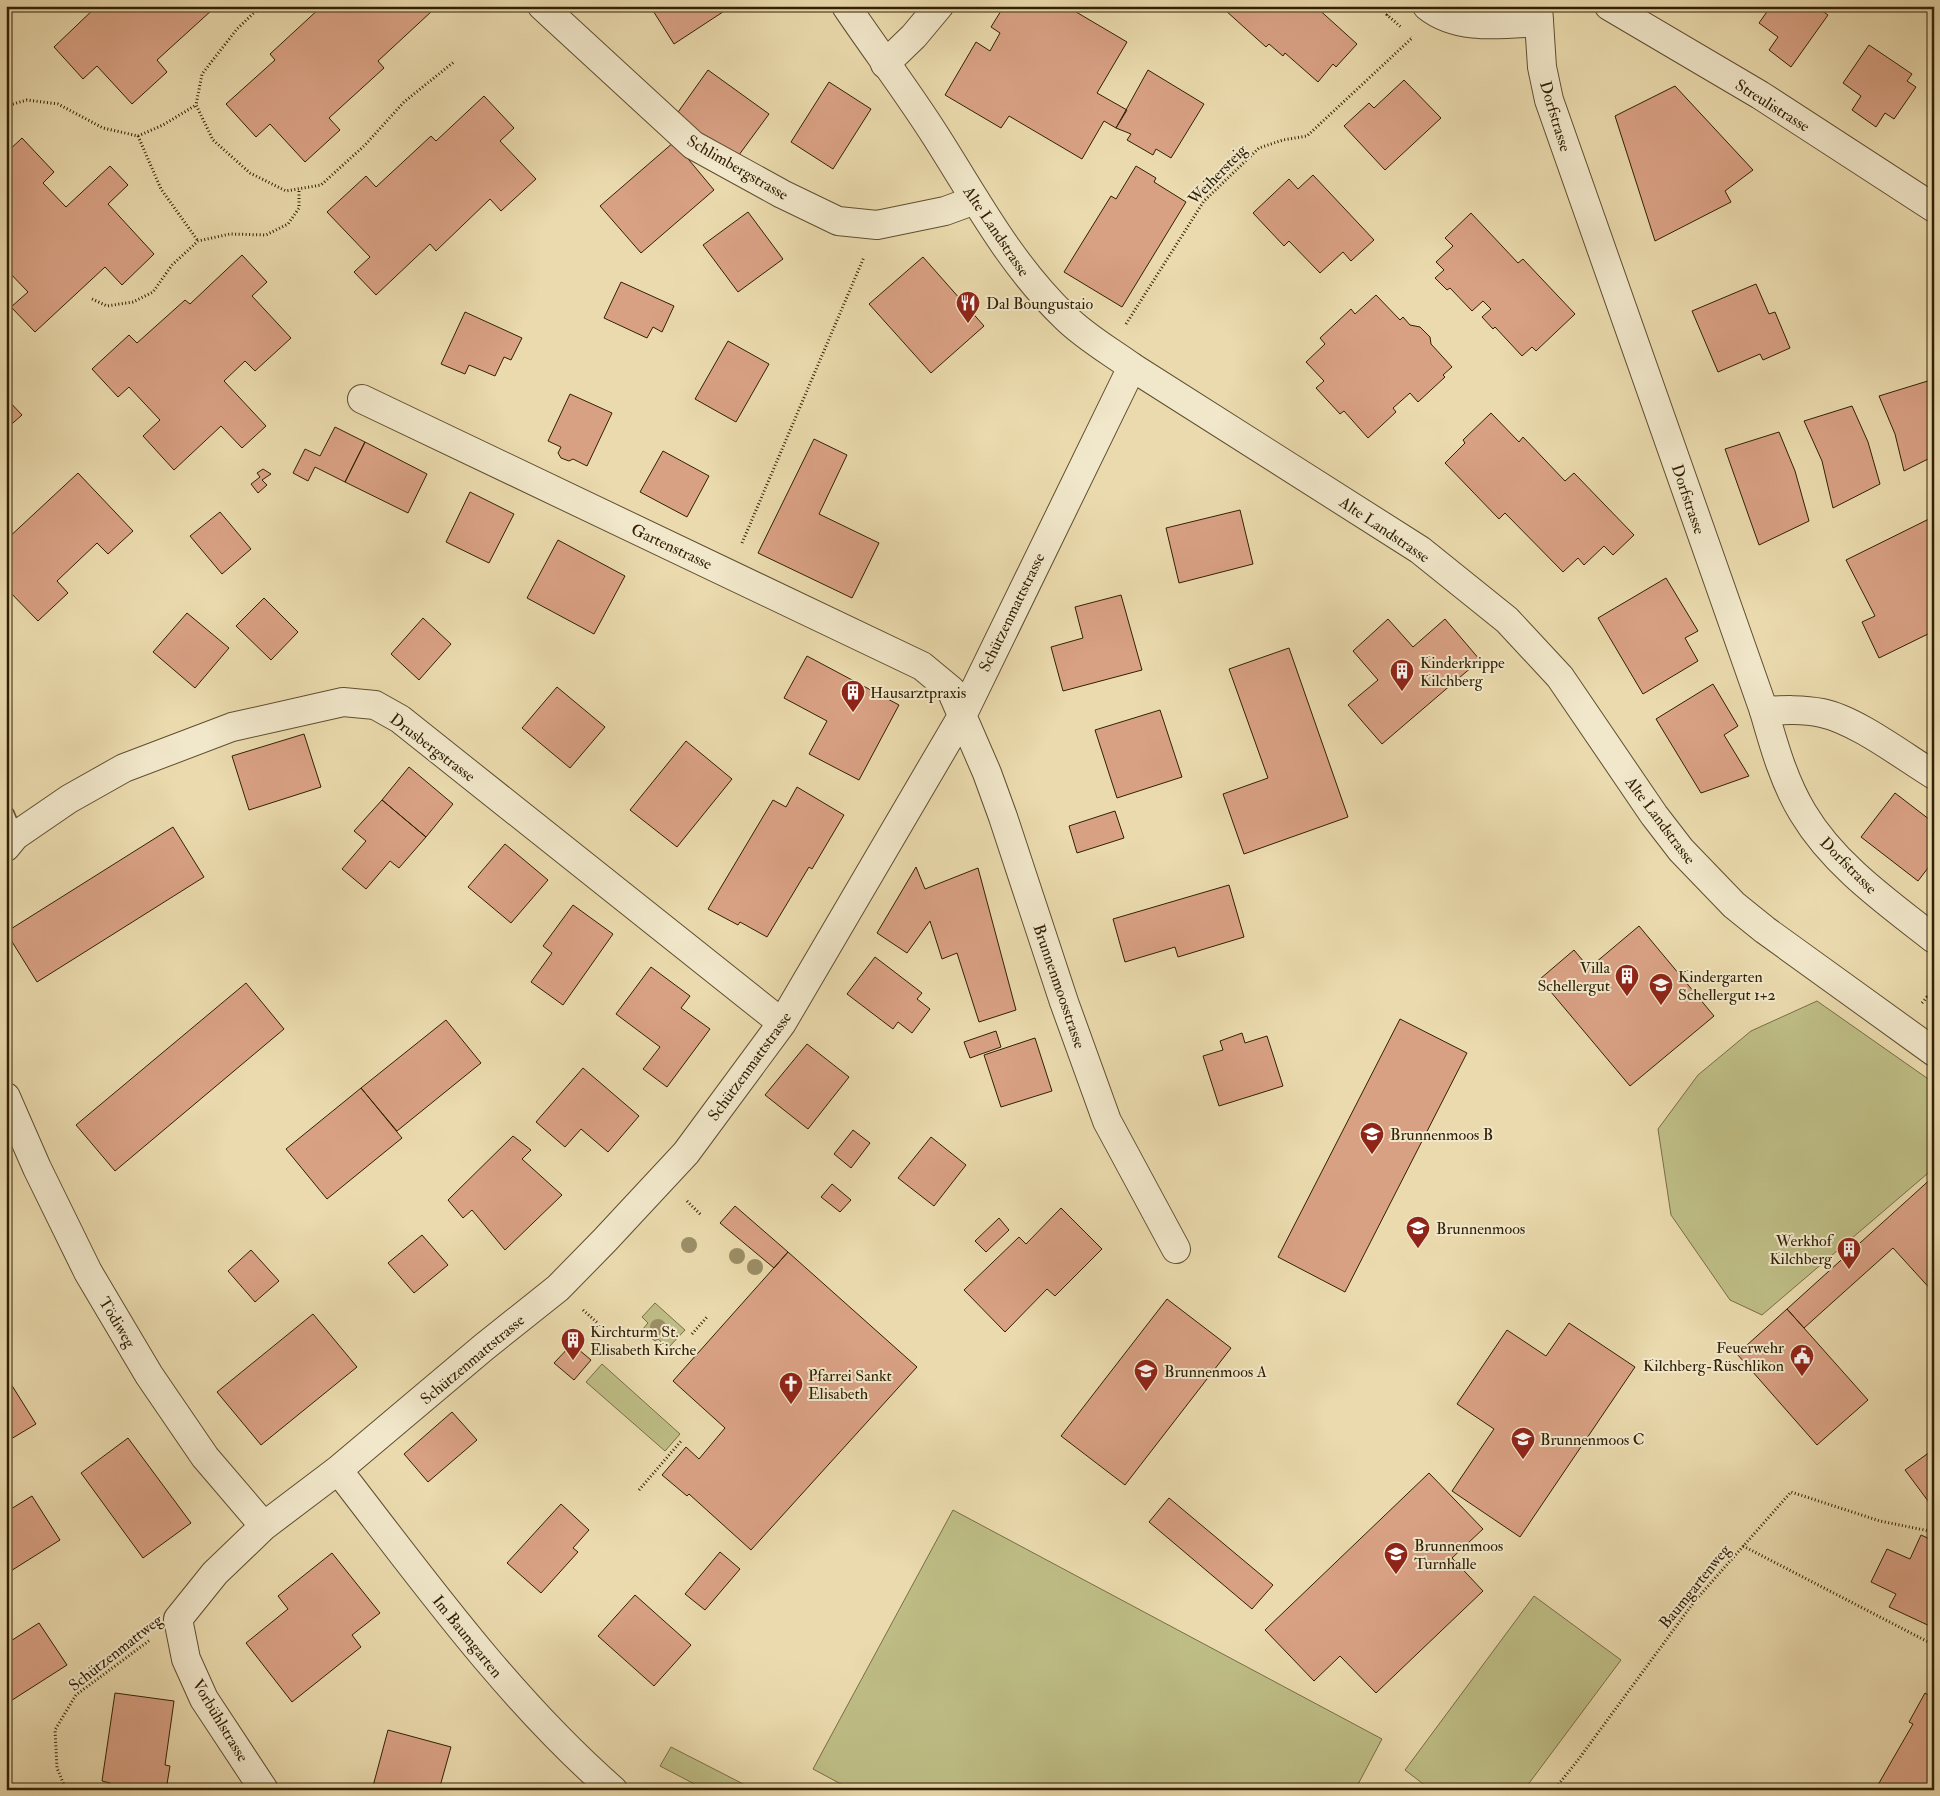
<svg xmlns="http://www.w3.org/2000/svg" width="1940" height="1796" viewBox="0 0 1940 1796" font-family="'IM FELL Double Pica',serif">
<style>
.green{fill:#bebd85;stroke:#786e45}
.building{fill:#d9a184;stroke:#312005}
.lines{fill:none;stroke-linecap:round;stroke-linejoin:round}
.service-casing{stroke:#5f4e2f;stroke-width:18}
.minor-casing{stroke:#5f4e2f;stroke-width:30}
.tertiary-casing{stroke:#5f4e2f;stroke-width:30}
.path{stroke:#312005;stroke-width:3;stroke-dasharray:1 2.5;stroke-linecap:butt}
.service{stroke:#f1e7ca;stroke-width:15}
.minor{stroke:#f1e7ca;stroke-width:28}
.tertiary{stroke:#f1e7ca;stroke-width:28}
.tree{fill:#9b8e66}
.labels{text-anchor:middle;stroke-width:4;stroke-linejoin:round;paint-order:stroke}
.street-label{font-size:16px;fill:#312005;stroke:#f1e7ca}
.poi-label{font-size:16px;fill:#312005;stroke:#f1e7ca;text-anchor:start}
</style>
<rect width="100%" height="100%" fill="#eadaad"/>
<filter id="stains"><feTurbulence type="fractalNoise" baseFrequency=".004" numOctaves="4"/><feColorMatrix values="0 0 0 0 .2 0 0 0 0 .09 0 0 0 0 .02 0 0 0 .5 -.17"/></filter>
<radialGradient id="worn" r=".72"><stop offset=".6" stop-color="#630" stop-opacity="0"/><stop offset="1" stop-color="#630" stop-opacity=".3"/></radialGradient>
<!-- green -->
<path class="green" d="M1817 1001 1934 1083V1168L1762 1315 1730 1300 1671 1215 1658 1129 1698 1075 1751 1031Z
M655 1303 685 1330 668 1348 658 1339 655 1341 642 1330 648 1323 642 1317Z
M602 1364 680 1434 665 1451 586 1382Z
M953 1510 1382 1739 1355 1790H852L813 1769Z
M1534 1596 1621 1660 1524 1790H1431L1405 1770Z
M671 1747 755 1790H706L660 1766Z"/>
<!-- building -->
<path class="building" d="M97 6H209L212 10 157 60 167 72 132 104 97 66 83 79 54 47Z
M322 6H428L432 11 378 61 384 68 329 118 340 130 305 162 270 124 256 137 226 104 275 60 270 54Z
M650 6H732L674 44Z
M1004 6H1066L1127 42 1097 93 1127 110 1116 128 1104 121 1082 159 1009 116 1001 128 945 95 976 42 990 51 1000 33 991 27Z
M1215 6H1315L1357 44 1336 67 1333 64 1318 82 1285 53 1283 56 1269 44 1266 47 1225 10 1222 12Z
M1771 6H1815L1828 15 1791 67 1769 50 1778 37 1759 23Z
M1869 45 1912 74 1907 81 1916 87 1894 119 1885 113 1876 127 1852 110 1861 96 1843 83Z
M708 70 769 114 736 159 676 115Z
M1148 70 1204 104 1171 158 1156 149 1153 155 1127 140 1131 134 1116 128Z
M1404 80 1441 118 1385 170 1344 126 1369 103 1374 108Z
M829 82 871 109 833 169 791 142Z
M1675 86 1753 170 1725 191 1731 202 1655 241 1615 116Z
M484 96 514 128 500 141 536 179 501 211 490 199 436 251 430 244 376 295 354 272 370 257 327 212 366 176 376 187 431 136 436 141Z
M22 138 54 172 43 183 66 207 110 166 128 185 108 204 154 254 122 285 105 267 35 332 11 307 28 292 6 269V153Z
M674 142 714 190 641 253 600 206Z
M1136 166 1156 178 1154 182 1186 202 1122 307 1064 272 1111 196 1116 199Z
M1313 175 1374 240 1351 261 1343 252 1320 273 1289 241 1284 246 1253 213 1289 179 1298 189Z
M748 212 783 259 738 292 703 245Z
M1471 213 1518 263 1523 259 1575 314 1536 351 1532 347 1522 356 1495 327 1493 329 1482 317 1491 309 1483 301 1472 311 1450 288 1447 290 1435 278 1444 270 1436 262 1453 246 1445 238Z
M242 255 267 282 252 296 291 338 255 371 245 361 224 381 266 426 242 448 221 426 174 470 143 436 160 420 129 387 118 397 92 369 129 335 137 343 185 300 190 304Z
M923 257 984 326 931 373 869 304Z
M621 282 674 306 662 332 653 327 647 338 604 318Z
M1756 284 1769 314 1775 312 1790 348 1763 360 1760 354 1718 372 1692 311Z
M1376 295 1400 320 1403 317 1410 325 1420 327 1430 337 1431 344 1452 367 1443 375 1445 377 1418 402 1410 393 1393 408 1396 412 1368 438 1344 411 1340 414 1316 388 1324 381 1306 362 1325 344 1320 338 1351 309 1355 314Z
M465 312 522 338 511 360 504 357 495 376 469 365 465 374 441 364Z
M728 341 769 364 736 422 695 399Z
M1931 380 1934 456 1904 471 1895 434 1879 396Z
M570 394 612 413 587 466 573 459 569 461 561 458 558 453 561 447 548 441Z
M6 398 22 415 6 429Z
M1852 406 1868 442 1880 484 1833 508 1822 461 1804 421Z
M1491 413 1519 442 1523 437 1565 481 1574 473 1634 535 1613 555 1604 546 1584 565 1578 558 1563 572 1505 513 1499 519 1445 463 1465 443 1463 440Z
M335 427 365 442 345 482 315 467 308 481 293 473 305 449 320 456Z
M1779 432 1795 471 1809 521 1759 545 1725 449Z
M814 439 847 455 819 514 879 543 852 598 758 553Z
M365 442 427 474 408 513 345 482Z
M663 451 709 476 687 517 640 492Z
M263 469 271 474 262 480 267 485 258 493 251 484 260 477 257 473Z
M78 473 133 531 108 554 97 543 57 581 68 593 38 621 6 588V540Z
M470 492 514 514 489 563 446 542Z
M1240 510 1253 564 1179 583 1166 528Z
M220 512 251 549 222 574 190 536Z
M1933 517 1934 570 1928 572 1934 582V644L1928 634 1879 658 1862 622 1875 616 1846 560Z
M558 540 625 576 594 634 527 598Z
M1666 578 1698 631 1685 638 1698 661 1643 694 1598 618Z
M1121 595 1142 670 1063 691 1051 647 1083 638 1075 607Z
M264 598 298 632 271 660 236 626Z
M187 613 229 648 195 688 153 652Z
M423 618 451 644 419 680 391 654Z
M1388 619 1413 647 1445 619 1480 660 1382 744 1348 705 1378 680 1353 651Z
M1289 648 1348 817 1244 854 1223 794 1268 778 1229 669Z
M807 656 899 705 859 780 809 754 827 721 784 698Z
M1713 684 1738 726 1724 735 1749 776 1701 793 1656 719Z
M557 687 605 727 570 768 522 728Z
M1160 710 1182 777 1117 798 1095 730Z
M304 734 321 787 249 810 232 756Z
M686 741 732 779 677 847 630 810Z
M409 767 453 804 426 837 382 800Z
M797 787 844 815 812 869 809 867 767 937 740 922 738 925 708 909 773 800 786 807Z
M1895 793 1934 823V860L1918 881 1861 837Z
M382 800 426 837 399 868 390 861 366 889 342 869 366 841 354 831Z
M1115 811 1124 838 1077 853 1069 826Z
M173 827 204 877 37 982 6 932Z
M505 844 548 880 511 923 468 887Z
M916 867 925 889 978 868 1016 1010 979 1022 957 953 942 959 930 921 907 953 877 933Z
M1229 885 1244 937 1178 957 1175 947 1125 962 1113 919Z
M573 905 613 934 563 1005 531 982 552 953 543 946Z
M1639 926 1714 1016 1630 1086 1540 979 1574 950 1589 968Z
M875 957 922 993 917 999 930 1009 912 1033 898 1022 893 1029 847 994Z
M651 967 690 996 681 1008 710 1029 667 1087 643 1069 660 1047 616 1014Z
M246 983 284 1029 115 1171 76 1125Z
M1400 1019 1467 1053 1345 1292 1278 1257Z
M446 1020 481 1063 397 1131 361 1088Z
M996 1031 1001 1047 970 1058 964 1042Z
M1242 1033 1245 1043 1267 1036 1283 1086 1219 1106 1203 1056 1223 1050 1220 1041Z
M1035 1038 1052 1091 1001 1107 984 1055Z
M807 1044 849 1077 808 1129 765 1095Z
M583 1068 639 1116 608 1152 581 1129 565 1147 536 1122Z
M361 1088 402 1138 327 1199 286 1149Z
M853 1130 870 1143 851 1168 834 1154Z
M513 1136 531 1150 522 1159 562 1195 505 1250 472 1210 463 1218 448 1200Z
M931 1137 966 1165 934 1206 898 1178Z
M1934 1176V1293L1893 1248 1804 1328 1787 1309Z
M832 1184 851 1200 840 1212 821 1197Z
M735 1206 788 1252 774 1268 720 1223Z
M1061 1208 1102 1249 1055 1296 1047 1289 1005 1332 964 1290 1019 1237 1026 1244Z
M999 1218 1009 1230 986 1252 975 1241Z
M422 1235 448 1265 414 1293 388 1263Z
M251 1250 279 1281 255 1302 228 1271Z
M788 1252 917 1367 751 1550 689 1494 687 1496 662 1475 686 1447 699 1459 725 1428 673 1381Z
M1167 1299 1231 1348 1125 1485 1061 1436Z
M1787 1309 1868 1400 1817 1445 1737 1354Z
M313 1314 357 1367 261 1445 217 1392Z
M1569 1323 1635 1367 1520 1537 1452 1491 1494 1429 1457 1404 1507 1330 1546 1356Z
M572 1344 591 1360 574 1380 554 1363Z
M6 1376 36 1424 6 1442Z
M452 1412 477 1440 428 1482 404 1454Z
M128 1438 191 1523 143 1558 81 1473Z
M1934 1449V1509L1905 1470Z
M1429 1473 1483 1529 1452 1558 1483 1591 1376 1693 1340 1656 1314 1681 1265 1630Z
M32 1496 60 1540 6 1574V1512Z
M1169 1498 1273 1585 1252 1609 1149 1522Z
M561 1504 589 1530 573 1548 578 1552 541 1593 507 1563Z
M1921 1535 1934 1541V1628L1889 1607 1896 1594 1871 1582 1887 1549 1910 1559Z
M720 1552 740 1569 705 1610 685 1594Z
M332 1553 380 1613 352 1635 361 1647 292 1702 246 1643 288 1609 278 1596Z
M635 1595 691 1645 654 1686 598 1636Z
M39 1623 67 1665 6 1704V1644Z
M115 1693 174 1701 165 1765 170 1766 166 1790H109L110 1783 102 1781Z
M1925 1693 1934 1698V1790H1875L1913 1724 1909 1722Z
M388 1730 451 1747 439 1790H372Z"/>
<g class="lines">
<defs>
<path id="service" d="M6 814 15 836"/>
<path id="minor" d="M542 6 693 145 782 194 838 221 877 225 945 211 975 200
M1427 6C1458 31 1502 24 1539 22
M1609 6 1760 95 1934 208
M885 64 914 36 939 6
M362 399 922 666 951 690 987 773 1003 817 1064 1002 1107 1121 1176 1249
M1764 711C1783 710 1803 709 1822 713 1856 720 1903 756 1934 775
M6 847 15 836 69 799 124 768 232 727 343 702 375 705 400 719 782 1023
M6 1097 37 1168 88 1272 149 1375 205 1457 264 1526
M338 1470C424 1581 507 1697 613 1790
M264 1790 204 1699 186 1659 178 1619 215 1573 264 1526 338 1470 484 1347 558 1288 605 1240 686 1153 782 1023 962 716 1132 367"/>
<path id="tertiary" d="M846 6C875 49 907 91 935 135 976 199 1009 263 1065 317 1085 337 1110 351 1132 367L1420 550 1507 620 1560 677 1654 815 1681 850 1734 905 1765 930 1934 1052
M1538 6 1542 67 1549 100 1764 711C1774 746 1784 782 1803 813 1834 865 1887 902 1934 939"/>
</defs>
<!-- service casing -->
<use href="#service" class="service-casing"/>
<!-- minor casing -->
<use href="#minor" class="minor-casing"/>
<!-- tertiary casing -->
<use href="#tertiary" class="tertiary-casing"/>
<!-- path -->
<path class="path" d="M261 6 237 29 202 74 196 105 213 140 250 173 286 191 321 185 365 145 404 102 455 61
M1394 6 1387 15 1401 27
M6 106 27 100 58 104 103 128 138 136 163 125 196 105
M138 136 161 189 198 241
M92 299 107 306 133 302 153 292 172 265 198 241 230 234 266 235 288 224 299 208V189
M1126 324 1204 201 1259 148 1283 140 1307 136 1412 38 1411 37
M742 543 864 257
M1922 1003 1927 997 1934 1002
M687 1201 701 1215
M583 1310 600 1325
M692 1334 707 1317
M639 1490 682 1440
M1743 1546 1934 1645
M66 1790 57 1768 55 1730 76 1695 150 1640
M1554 1790 1578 1760 1694 1602 1791 1492 1880 1521 1934 1532"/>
<!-- service -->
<use href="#service" class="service"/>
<!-- minor -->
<use href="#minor" class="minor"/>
<!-- tertiary -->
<use href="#tertiary" class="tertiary"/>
</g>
<!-- trees -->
<g class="tree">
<circle cx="689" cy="1245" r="8"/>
<circle cx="737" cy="1256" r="8"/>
<circle cx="755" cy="1267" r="8"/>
<circle cx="658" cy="1327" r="8"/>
</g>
<!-- icons -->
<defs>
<symbol id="restaurant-pin" viewBox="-11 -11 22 30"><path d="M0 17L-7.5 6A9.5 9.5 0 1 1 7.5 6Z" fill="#8f2418" stroke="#f1e7ca"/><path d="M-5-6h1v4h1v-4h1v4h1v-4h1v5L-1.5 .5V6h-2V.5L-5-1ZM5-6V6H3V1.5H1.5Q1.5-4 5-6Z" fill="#fff"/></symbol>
<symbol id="building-pin" viewBox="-11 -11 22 30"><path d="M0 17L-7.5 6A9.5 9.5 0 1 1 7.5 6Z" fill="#8f2418" stroke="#f1e7ca"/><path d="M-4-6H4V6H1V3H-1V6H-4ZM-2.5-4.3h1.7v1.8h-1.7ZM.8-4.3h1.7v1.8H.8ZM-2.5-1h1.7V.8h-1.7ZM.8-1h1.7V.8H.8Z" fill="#fff"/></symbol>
<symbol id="school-pin" viewBox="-11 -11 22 30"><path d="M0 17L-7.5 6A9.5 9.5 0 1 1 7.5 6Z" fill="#8f2418" stroke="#f1e7ca"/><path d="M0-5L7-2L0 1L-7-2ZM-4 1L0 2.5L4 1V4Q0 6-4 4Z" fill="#fff"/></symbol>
<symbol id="civic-pin" viewBox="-11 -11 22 30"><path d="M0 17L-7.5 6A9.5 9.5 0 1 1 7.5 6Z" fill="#8f2418" stroke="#f1e7ca"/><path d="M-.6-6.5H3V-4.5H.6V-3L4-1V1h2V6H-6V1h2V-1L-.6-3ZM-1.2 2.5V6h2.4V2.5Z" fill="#fff"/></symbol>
<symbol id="church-pin" viewBox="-11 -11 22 30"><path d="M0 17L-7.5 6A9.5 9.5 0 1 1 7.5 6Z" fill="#8f2418" stroke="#f1e7ca"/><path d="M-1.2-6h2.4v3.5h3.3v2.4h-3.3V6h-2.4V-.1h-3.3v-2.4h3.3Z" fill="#fff"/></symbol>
</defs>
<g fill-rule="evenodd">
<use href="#restaurant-pin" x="954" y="289" width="28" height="38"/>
<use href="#building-pin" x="1388" y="657" width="28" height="38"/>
<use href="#building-pin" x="839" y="678" width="28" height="38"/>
<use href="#building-pin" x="1613" y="962" width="28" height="38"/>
<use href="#school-pin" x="1647" y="971" width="28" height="38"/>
<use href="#school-pin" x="1358" y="1120" width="28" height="38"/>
<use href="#school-pin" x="1404" y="1214" width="28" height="38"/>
<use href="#building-pin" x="1835" y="1235" width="28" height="38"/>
<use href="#building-pin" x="559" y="1326" width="28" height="38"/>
<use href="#civic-pin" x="1788" y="1342" width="28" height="38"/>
<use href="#school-pin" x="1132" y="1357" width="28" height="38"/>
<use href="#church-pin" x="777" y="1370" width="28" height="38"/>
<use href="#school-pin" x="1509" y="1425" width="28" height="38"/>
<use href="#school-pin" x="1382" y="1540" width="28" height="38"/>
</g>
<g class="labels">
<!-- street labels -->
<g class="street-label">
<text transform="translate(1773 105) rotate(32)" y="6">Streulistrasse</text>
<text transform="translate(1556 116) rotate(73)" y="6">Dorfstrasse</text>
<text transform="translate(738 167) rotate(30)" y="6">Schlimbergstrasse</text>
<text transform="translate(1217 174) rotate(-46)" y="6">Weihersteig</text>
<text transform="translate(997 231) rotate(56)" y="6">Alte Landstrasse</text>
<text transform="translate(1689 499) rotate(71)" y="6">Dorfstrasse</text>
<text transform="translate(1385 529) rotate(34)" y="6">Alte Landstrasse</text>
<text transform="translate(672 546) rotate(25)" y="6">Gartenstrasse</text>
<text transform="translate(1011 612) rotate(-64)" y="6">Schützenmattstrasse</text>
<text transform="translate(433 747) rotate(37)" y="6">Drusbergstrasse</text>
<text transform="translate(1661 820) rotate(53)" y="6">Alte Landstrasse</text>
<text transform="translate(1849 865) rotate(45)" y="6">Dorfstrasse</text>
<text transform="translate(1060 986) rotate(71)" y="6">Brunnenmoosstrasse</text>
<text transform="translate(749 1066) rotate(-54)" y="6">Schützenmattstrasse</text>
<text transform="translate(118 1322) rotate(59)" y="6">Tödiweg</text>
<text transform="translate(472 1359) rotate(-40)" y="6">Schützenmattstrasse</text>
<text transform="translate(1694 1586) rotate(-51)" y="6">Baumgartenweg</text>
<text transform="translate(468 1636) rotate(51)" y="6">Im Baumgarten</text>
<text transform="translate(115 1652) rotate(-38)" y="6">Schützenmattweg</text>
<text transform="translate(221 1720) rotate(59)" y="6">Vorbühlstrasse</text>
</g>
<!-- poi labels -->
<g class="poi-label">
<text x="986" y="309">Dal Boungustaio</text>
<text x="1420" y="668">Kinderkrippe<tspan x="1420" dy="18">Kilchberg</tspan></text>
<text x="870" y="698">Hausarztpraxis</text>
<text x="1610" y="973" text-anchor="end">Villa<tspan x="1610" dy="18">Schellergut</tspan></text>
<text x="1678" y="982">Kindergarten<tspan x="1678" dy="18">Schellergut 1+2</tspan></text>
<text x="1390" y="1140">Brunnenmoos B</text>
<text x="1436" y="1234">Brunnenmoos</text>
<text x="1832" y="1246" text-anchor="end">Werkhof<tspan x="1832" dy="18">Kilchberg</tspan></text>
<text x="590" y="1337">Kirchturm St.<tspan x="590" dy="18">Elisabeth Kirche</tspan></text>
<text x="1784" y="1353" text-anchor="end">Feuerwehr<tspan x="1784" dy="18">Kilchberg-Rüschlikon</tspan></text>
<text x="1164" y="1377">Brunnenmoos A</text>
<text x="808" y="1381">Pfarrei Sankt<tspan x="808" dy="18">Elisabeth</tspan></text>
<text x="1540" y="1445">Brunnenmoos C</text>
<text x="1414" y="1551">Brunnenmoos<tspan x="1414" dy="18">Turnhalle</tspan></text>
</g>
</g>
<!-- margin -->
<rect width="1940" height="1796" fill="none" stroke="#eadaad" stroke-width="25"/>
<rect x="8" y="8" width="1925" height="1781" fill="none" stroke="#312005" stroke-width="2.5"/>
<rect x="12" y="12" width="1915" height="1771" fill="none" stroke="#312005"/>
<rect width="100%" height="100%" filter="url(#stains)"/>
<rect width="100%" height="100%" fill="url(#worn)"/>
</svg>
